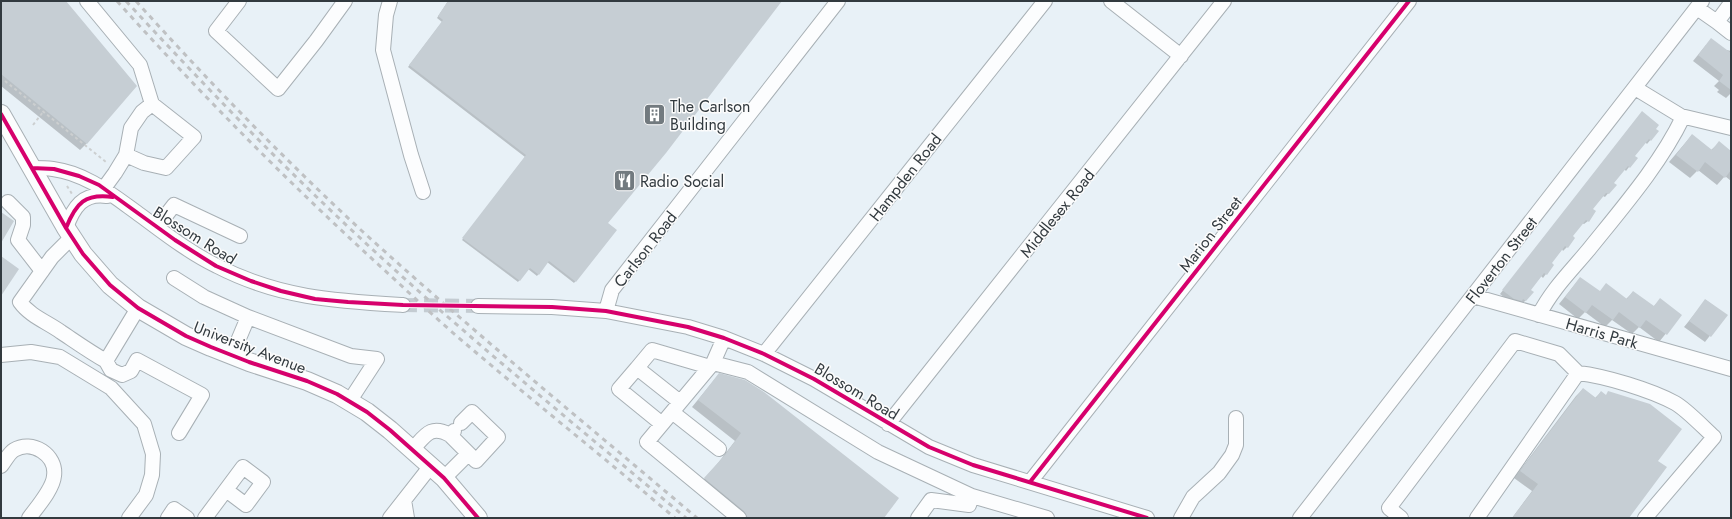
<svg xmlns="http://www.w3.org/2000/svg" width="1732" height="519" viewBox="0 0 1732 519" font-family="Jost,sans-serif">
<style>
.shadow{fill:#0003}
.building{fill:#c6ced4}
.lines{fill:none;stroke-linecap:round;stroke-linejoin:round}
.minor-tunnel{stroke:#c4ccd2;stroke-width:14;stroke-dasharray:14 7;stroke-linecap:butt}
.minor-casing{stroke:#a8b0b5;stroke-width:16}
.major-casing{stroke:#a8b0b5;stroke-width:20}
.path{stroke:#cccfd0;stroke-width:2;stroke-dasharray:3 3;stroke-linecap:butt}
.minor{stroke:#fcfdfe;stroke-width:14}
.major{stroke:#fcfdfe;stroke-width:18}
.rail{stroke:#bfc1c3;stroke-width:3;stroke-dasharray:5 5;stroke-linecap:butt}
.cycleway-casing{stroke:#fcfcfc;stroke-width:6}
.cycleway{stroke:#d6006c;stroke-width:4}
.labels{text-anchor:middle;stroke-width:3;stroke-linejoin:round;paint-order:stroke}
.poi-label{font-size:16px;fill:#323a3f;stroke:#fcfcfc;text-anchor:start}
.street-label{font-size:16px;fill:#323a3f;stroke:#fcfcfc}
</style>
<rect width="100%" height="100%" fill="#e8f1f7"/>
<!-- shadow -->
<path class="shadow" d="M1 1H65L87 143 80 150 1 86Z
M448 1H781L607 223 616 230 574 283 547 262 537 276 528 269 518 282 462 240 525 157 408 67 442 22 437 18Z
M1706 45 1731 51V93L1726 98 1717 92 1719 90 1714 86 1719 81 1693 61Z
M1639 116 1657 132 1647 144 1645 142 1634 156 1629 167 1626 171 1624 169 1613 183 1615 185 1605 197 1603 196 1592 209 1588 221 1584 224 1582 223 1572 236 1567 247 1563 251 1562 249 1551 263 1546 274 1543 278 1541 276 1530 290 1532 292 1525 301 1522 304 1510 302 1500 294Z
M1692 135 1711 150 1719 143 1731 152V181L1725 176 1717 185 1698 170 1690 178 1669 162Z
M1580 278 1599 292 1626 299 1633 292 1653 307 1660 300 1681 315 1659 342 1639 327 1632 334 1612 320 1605 327 1585 312 1578 319 1559 304Z
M1706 300 1726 315 1705 342 1684 327Z
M719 374 883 518H737L698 486 718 463 735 441 692 407Z
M1583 389 1595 398 1601 392 1657 461 1628 518H1512L1532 491 1514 478 1576 396Z"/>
<!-- building -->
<path class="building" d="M1 1H66L137 86 87 144 1 74Z
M448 1H782L666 153 608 223 617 230 576 282 549 261 539 275 530 268 520 281 462 238 526 155 409 65 443 20 438 16Z
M1711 38 1731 53V90L1719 81 1723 75 1698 55Z
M1642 111 1659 125 1656 129 1659 131 1651 141 1649 139 1635 156 1638 158 1630 168 1628 166 1614 183 1617 185 1609 194 1606 193 1593 209 1596 211 1589 222 1586 220 1573 236 1575 238 1568 248 1565 246 1552 263 1554 265 1547 275 1544 273 1531 290 1534 292 1526 301 1523 299 1522 301 1514 299 1502 290Z
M1692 134 1712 150 1719 141 1731 151V170L1725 178 1705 162 1698 172 1676 155Z
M1 212 14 221 1 243Z
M1 256 19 269 1 296Z
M1580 277 1600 291 1606 283 1627 299 1633 291 1654 306 1660 298 1682 315 1667 335 1646 320 1640 328 1619 312 1613 320 1592 305 1586 313 1565 297Z
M1705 299 1728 315 1711 337 1689 321Z
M719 373 745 380 764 392 899 498 884 518H748L744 511 704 478 725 455 741 433 698 400Z
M1583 388 1596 398 1601 391 1606 395 1608 391 1650 404 1682 429 1658 461 1667 467 1629 518H1512L1538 484 1520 471Z"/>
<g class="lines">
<!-- minor-tunnel -->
<path class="minor-tunnel" d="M403 305 478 306"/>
<defs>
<path id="minor" d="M87 1 140 65 152 104
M239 1 216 31 278 89 316 41 345 1
M390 1 386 15 383 50 411 155 423 192
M1111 1 1181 56
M1697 8 1717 22 1731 3
M1717 22 1731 33
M1635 88 1681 116 1731 128
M32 168C39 168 46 168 53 169 85 173 111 194 136 212 162 231 188 252 217 266 279 298 335 301 403 305
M99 195 115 173 126 155 131 128 142 112 152 104 194 137 166 168 144 163 126 155
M8 202 23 217V225L18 240 42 271
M157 227 174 205 240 236
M66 228C73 208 83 192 107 196
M72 237 52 257 20 302C30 316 47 322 61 332 76 342 90 352 106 361
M174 278 204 297 248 317
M1473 296 1731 369
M478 306 552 307 606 311 688 327 724 338 764 354 814 379 929 447 973 465 1147 518
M138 308 106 361 111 370 122 375 131 371 137 360 202 395 179 433
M606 311 612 290 838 1
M1539 315C1552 289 1572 270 1590 248 1623 207 1661 163 1683 117
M724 338 713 363 647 442 739 518
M764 354 1045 1
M1 355 31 352 60 357 111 388 144 424 153 454 152 475 146 495 129 518
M232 355 248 317 351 356 377 359 349 402
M713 363 748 372 878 452 972 496 969 505 931 500 918 518
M637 368 652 350 710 367
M672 412 719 449
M662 424 619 389 637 368 680 402
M888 424 1224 1
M454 431 450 435 476 461 498 437 472 412 461 423
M412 450C425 436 430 424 450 435
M1 466C5 461 9 453 14 450 32 439 57 455 54 476 53 489 37 507 29 518
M444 478 468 454
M1030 482 1409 1
M972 496 1047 518
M404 500 407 518
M168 518 174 509 187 518
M205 518 243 467 263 482 246 505 226 490
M390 518 430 467
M1181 518 1193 497 1219 473 1232 455 1236 445V418
M1300 518 1702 1
M1401 518 1389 508 1515 341 1559 354 1578 373
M1477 518 1578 373C1605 376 1651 390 1675 403 1686 409 1704 428 1714 437L1645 518"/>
<path id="major" d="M1 114 66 228 83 254 110 285 138 308 186 336 211 347 249 362 307 381 337 394 367 412 390 430 444 478 478 518"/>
</defs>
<!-- minor casing -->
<use href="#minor" class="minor-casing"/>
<!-- major casing -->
<use href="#major" class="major-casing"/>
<!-- path -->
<path class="path" d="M5 81 106 162
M33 125 43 112
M67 186 72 194"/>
<!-- minor -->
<use href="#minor" class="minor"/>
<!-- major -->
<use href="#major" class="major"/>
<!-- rail -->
<path class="rail" d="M117 1C204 98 296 190 392 277 417 300 441 323 466 344 535 403 606 459 675 518
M126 1C201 82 277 161 358 236 463 334 576 425 686 518
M136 1C208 81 283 158 362 231 471 330 585 423 697 518"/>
<defs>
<path id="cycleway" d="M1 114 66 228 83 254 110 285 138 308 186 336 211 347 249 362 307 381 337 394 367 412 390 430 444 478 478 518
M32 168 54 169 79 176 99 185 175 240 216 266 251 281 281 291 315 299 348 302 403 305 552 307 606 311 688 327 724 338 764 354 814 379 929 447 973 465 1147 518
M66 228C76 203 85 193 113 197
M1030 482 1409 1"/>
</defs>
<!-- cycleway casing -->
<use href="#cycleway" class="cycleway-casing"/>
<!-- cycleway -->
<use href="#cycleway" class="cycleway"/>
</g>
<!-- icons -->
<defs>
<symbol id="building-square" viewBox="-11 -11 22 22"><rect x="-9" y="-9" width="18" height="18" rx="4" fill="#727a7f" stroke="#fcfcfc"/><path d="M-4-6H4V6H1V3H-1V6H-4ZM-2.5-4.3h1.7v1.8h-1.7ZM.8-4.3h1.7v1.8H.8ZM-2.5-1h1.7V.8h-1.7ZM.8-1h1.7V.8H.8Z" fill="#fff"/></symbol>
<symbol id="restaurant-square" viewBox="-11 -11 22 22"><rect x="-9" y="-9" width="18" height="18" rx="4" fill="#727a7f" stroke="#fcfcfc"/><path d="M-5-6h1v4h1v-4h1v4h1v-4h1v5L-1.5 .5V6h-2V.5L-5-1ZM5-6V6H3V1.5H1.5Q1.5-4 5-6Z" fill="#fff"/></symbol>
</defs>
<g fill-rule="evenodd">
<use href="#building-square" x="642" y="102" width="25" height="25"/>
<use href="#restaurant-square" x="612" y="168" width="25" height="25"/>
</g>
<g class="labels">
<!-- poi labels -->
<g class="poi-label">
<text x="670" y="112">The Carlson<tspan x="670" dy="18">Building</tspan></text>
<text x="640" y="187">Radio Social</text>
</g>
<!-- street labels -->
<g class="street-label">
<text transform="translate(905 177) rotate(-52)" y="6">Hampden Road</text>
<text transform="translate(1057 213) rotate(-51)" y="6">Middlesex Road</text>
<text transform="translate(1210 234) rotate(-52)" y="6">Marion Street</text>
<text transform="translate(195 235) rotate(32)" y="6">Blossom Road</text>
<text transform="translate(645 249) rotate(-52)" y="6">Carlson Road</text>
<text transform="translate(1501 260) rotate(-52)" y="6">Floverton Street</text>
<text transform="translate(1602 333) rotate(16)" y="6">Harris Park</text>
<text transform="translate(250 347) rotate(21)" y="6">University Avenue</text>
<text transform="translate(857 391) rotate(31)" y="6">Blossom Road</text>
</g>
</g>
<!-- border -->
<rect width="1732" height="519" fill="none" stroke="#323a3f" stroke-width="4"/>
</svg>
